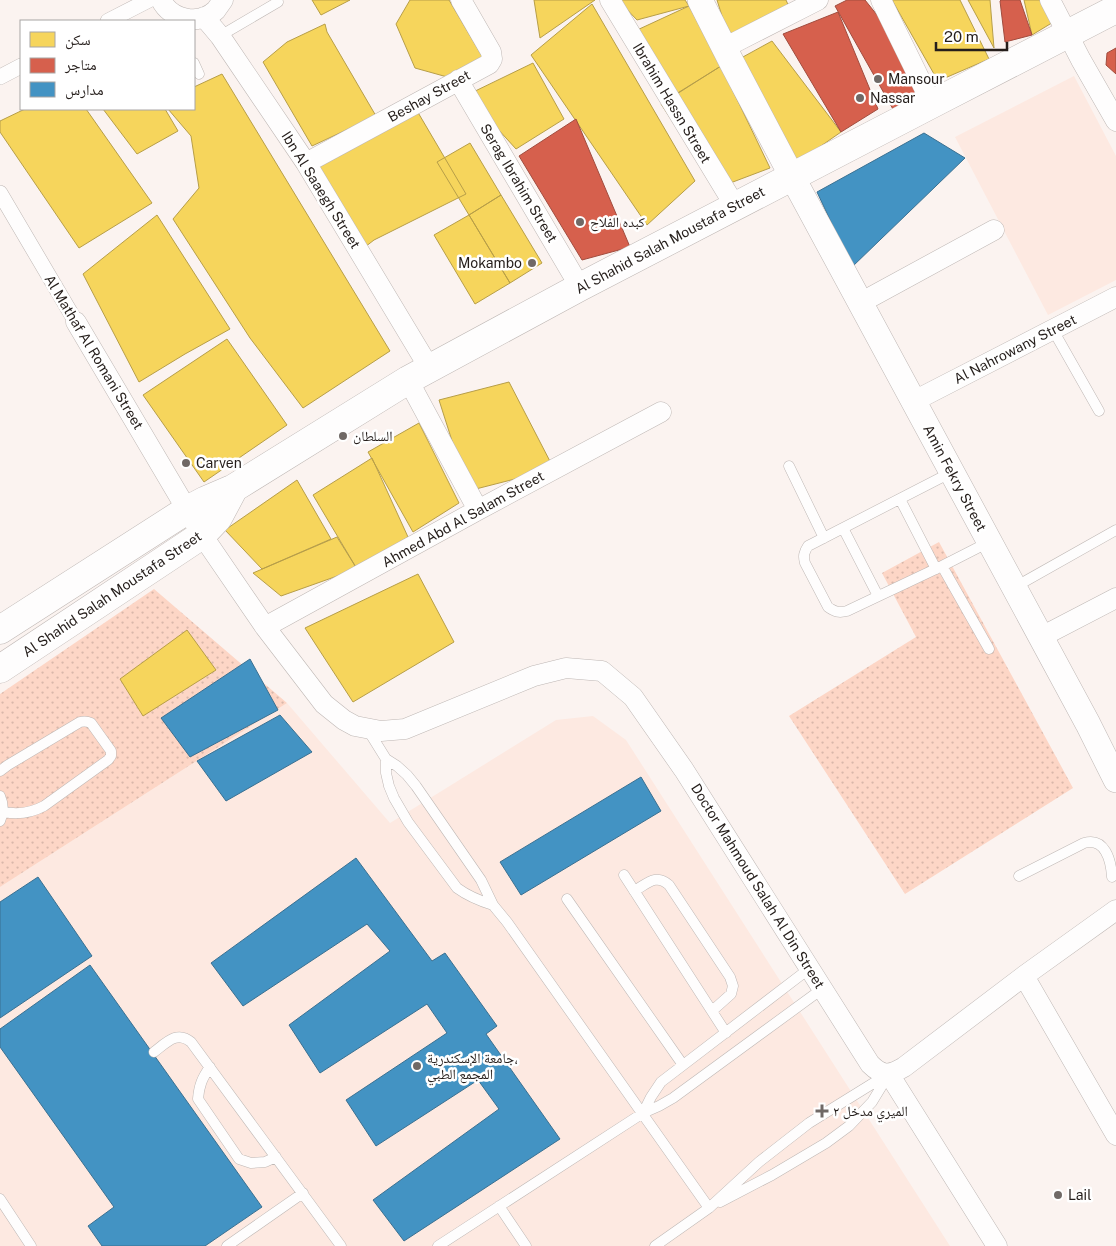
<svg xmlns="http://www.w3.org/2000/svg" width="1116" height="1246" viewBox="0 0 1116 1246" font-family="'Public Sans','Noto Naskh Arabic',sans-serif">
<style>
.built{fill:#fde9e1}
.garden{fill:url(#garden-dots)}
.homes{fill:#f6d55c;stroke:#b79e48}
.shops{fill:#d6604d;stroke:#a14c3e}
.schools{fill:#4393c3;stroke:#3a7091}
.lines{fill:none;stroke-linecap:round;stroke-linejoin:round}
.service-casing{stroke:#beb7b4;stroke-width:11}
.pedestrian-casing{stroke:#beb7b4;stroke-width:16}
.minor-casing{stroke:#beb7b4;stroke-width:21}
.tertiary-casing{stroke:#beb7b4;stroke-width:26}
.secondary-casing{stroke:#beb7b4;stroke-width:29}
.service{stroke:#fefdfd;stroke-width:10}
.pedestrian{stroke:#fefdfd;stroke-width:15}
.minor{stroke:#fefdfd;stroke-width:20}
.tertiary{stroke:#fefdfd;stroke-width:25}
.secondary{stroke:#fefdfd;stroke-width:28}
.poi-dot{fill:#706966;stroke:#fff;stroke-width:2}
.labels{text-anchor:middle;stroke-width:5;stroke-linejoin:round;paint-order:stroke}
.poi-label{font-size:14px;fill:#251e1b;stroke:#fff;text-anchor:start}
.street-label{font-size:14px;fill:#251e1b;stroke:#fff}
</style>
<defs>
<pattern id="garden-dots" width="8" height="8" patternUnits="userSpaceOnUse" patternTransform="scale(1.25)"><rect width="8" height="8" fill="#fdd6c6"/><path d="M2 2h.1M6 6h.1" fill="none" stroke="#d9b7aa" stroke-width="1.8" stroke-linecap="round"/></pattern>
</defs>
<rect width="100%" height="100%" fill="#fbf3f0"/>
<!-- built -->
<path class="built" d="M1074 76 1116 156V280L1048 315 955 137Z
M287 703 390 823 556 720 593 716 626 740 950 1246H0V887Z"/>
<!-- garden -->
<path class="garden" d="M939 542 1073 788 905 894 789 716 916 637 882 573Z
M154 589 287 703 0 887V694Z"/>
<!-- homes -->
<path class="homes" d="M312 0H350L321 15Z
M410 0H449L482 56 458 80 415 68 396 24Z
M534 0H595L540 38Z
M618 0H685L689 6 637 20Z
M717 0H786L789 7 728 35Z
M892 0H960L989 59 938 81Z
M968 0H990L994 48Z
M1024 0H1047L1055 21 1032 35Z
M592 4 695 181 647 225 531 55Z
M689 6 721 66 676 94 635 31Z
M325 24 327 32 376 116 312 146 263 62 287 42Z
M772 41 841 132 788 169 732 63Z
M533 63 564 119 516 149 467 95Z
M721 66 770 168 717 188 661 104Z
M222 74 390 351 303 408 250 338 173 219 199 188 191 136 168 109H194V87Z
M413 104 466 194 374 240 365 247 306 163Z
M25 109H86L152 203 79 248 0 132V121Z
M103 109H165L178 131 137 154Z
M470 143 501 195 469 215 437 162Z
M501 195 542 263 510 283 469 215Z
M157 215 230 329 185 354 139 382 83 274Z
M469 215 510 283 475 304 434 235Z
M227 339 287 425 204 482 143 395Z
M509 382 554 469 468 491 439 400Z
M419 423 459 503 413 532 368 452Z
M372 458 408 537 357 569 313 495Z
M297 480 331 539 262 569 225 530Z
M337 537 357 569 281 596 253 573Z
M418 574 454 642 353 702 305 628Z
M187 630 216 670 143 716 120 679Z"/>
<!-- shops -->
<path class="shops" d="M847 0H865L938 91 894 111 835 6Z
M1001 0H1020L1032 35 1005 42 1000 1Z
M838 12 878 109 841 132 783 34Z
M1116 48V74L1106 65 1107 53Z
M576 119 630 247 582 260 519 156Z"/>
<!-- schools -->
<path class="schools" d="M924 133 965 158 852 267 817 192Z
M250 659 278 710 190 757 161 718Z
M280 715 312 752 226 801 197 761Z
M641 777 661 811 521 895 500 862Z
M356 858 432 961 445 953 497 1026 486 1034 560 1139 404 1241 373 1200 499 1109 478 1080 376 1146 346 1100 447 1033 427 1004 320 1073 289 1025 390 951 367 924 243 1006 211 963Z
M38 877 92 956 0 1018V902Z
M90 965 262 1207 205 1246H102L88 1226 114 1207 0 1047V1029Z"/>
<g class="lines">
<defs>
<path id="service" d="M220 36 278 2
M194 63 199 74
M1053 330 1099 411
M789 466 824 538
M952 472 808 546C804 552 803 556 805 563L828 607C835 612 839 613 847 611L942 566 989 542
M900 499 936 569
M843 528 878 596
M942 566 989 649
M1015 587 1116 530
M368 730 386 759 397 766 407 775 416 786 481 880 493 905 507 922 709 1208
M386 759V773L389 786 394 798 408 822 457 888C468 896 480 901 493 905
M0 771 8 765 80 722C84 721 87 721 91 723L111 751V756L108 760 44 806C31 813 19 815 4 812
M0 796C4 805 4 812 0 821
M624 875 726 1033
M1019 876 1084 843C1105 837 1111 860 1112 877
M634 891C647 884 656 873 669 885L730 977 733 986 731 994 712 1011
M567 899 683 1065
M154 1052C166 1043 177 1030 191 1042L341 1246
M210 1067C202 1078 199 1086 198 1099L239 1159 251 1163 265 1162 276 1157
M643 1113 651 1097 661 1082 810 968
M0 1199 31 1246
M720 1202 772 1175 826 1143 849 1126 872 1102 889 1074
M499 1206 526 1246
M227 1246 303 1193
M438 1246 643 1113 659 1106 673 1098 822 989
M655 1246 709 1208 759 1162 809 1123 888 1074"/>
<path id="pedestrian" d="M108 21 149 0
M0 77 21 66
M0 193 76 322"/>
<path id="minor" d="M161 0C171 20 199 26 216 10 218 7 221 3 223 0
M610 0 735 206
M881 0 932 104
M1050 0 1081 60 1116 121
M204 17 220 36 306 163 430 369
M724 48 818 0
M458 80 580 287
M306 163 489 64 492 59 491 52 461 0
M860 303 994 230
M76 322 202 535 265 627 324 704 344 720 355 726 381 731 405 729 534 676 566 668 602 671 633 697 684 770 870 1064C882 1076 889 1076 904 1067L1024 976 1116 910
M408 380 478 510
M914 401 1116 297
M265 627 478 510 661 412
M1041 637 1116 598
M1024 976 1116 1135
M889 1074 997 1246"/>
<path id="tertiary" d="M700 0 732 63 788 169 1088 724 1116 780"/>
<path id="secondary" d="M0 630 187 510 206 500 234 488 408 380 580 287 932 104 1116 9
M0 669 202 535 218 518 234 488"/>
</defs>
<!-- service casing -->
<use href="#service" class="service-casing"/>
<!-- pedestrian casing -->
<use href="#pedestrian" class="pedestrian-casing"/>
<!-- minor casing -->
<use href="#minor" class="minor-casing"/>
<!-- tertiary casing -->
<use href="#tertiary" class="tertiary-casing"/>
<!-- secondary casing -->
<use href="#secondary" class="secondary-casing"/>
<!-- service -->
<use href="#service" class="service"/>
<!-- pedestrian -->
<use href="#pedestrian" class="pedestrian"/>
<!-- minor -->
<use href="#minor" class="minor"/>
<!-- tertiary -->
<use href="#tertiary" class="tertiary"/>
<!-- secondary -->
<use href="#secondary" class="secondary"/>
</g>
<!-- markers -->
<g class="poi-dot">
<circle cx="878" cy="79" r="5"/>
<circle cx="860" cy="98" r="5"/>
<circle cx="580" cy="222" r="5"/>
<circle cx="532" cy="263" r="5"/>
<circle cx="343" cy="436" r="5"/>
<circle cx="186" cy="463" r="5"/>
<circle cx="417" cy="1066" r="5"/>
<path d="M819.5 1103.5h5v5h5v5h-5v5h-5v-5h-5v-5h5z"/>
<circle cx="1058" cy="1195" r="5"/>
</g>
<g class="labels">
<!-- poi labels -->
<g class="poi-label">
<text x="888" y="84">Mansour</text>
<text x="870" y="103">Nassar</text>
<text x="590" y="227">كبده الفلاح</text>
<text x="522" y="268" text-anchor="end">Mokambo</text>
<text x="353" y="441">السلطان</text>
<text x="196" y="468">Carven</text>
<text x="427" y="1063">جامعة الإسكندرية،<tspan x="427" dy="16">المجمع الطبي</tspan></text>
<text x="833" y="1116">الميري مدخل ٢</text>
<text x="1068" y="1200">Lail</text>
</g>
<!-- street labels -->
<g class="street-label">
<text transform="translate(429 96) rotate(-29)" y="5">Beshay Street</text>
<text transform="translate(672 103) rotate(59)" y="5">Ibrahim Hassn Street</text>
<text transform="translate(519 183) rotate(59)" y="5">Serag Ibrahim Street</text>
<text transform="translate(321 190) rotate(58)" y="5">Ibn Al Saaegh Street</text>
<text transform="translate(670 240) rotate(-28)" y="5">Al Shahid Salah Moustafa Street</text>
<text transform="translate(1015 349) rotate(-27)" y="5">Al Nahrowany Street</text>
<text transform="translate(94 352) rotate(59)" y="5">Al Mathaf Al Romani Street</text>
<text transform="translate(955 478) rotate(62)" y="5">Amin Fekry Street</text>
<text transform="translate(463 519) rotate(-29)" y="5">Ahmed Abd Al Salam Street</text>
<text transform="translate(112 594) rotate(-34)" y="5">Al Shahid Salah Moustafa Street</text>
<text transform="translate(758 886) rotate(58)" y="5">Doctor Mahmoud Salah Al Din Street</text>
</g>
</g>
<!-- legend -->
<rect x="20" y="20" width="175" height="90" fill="#ffffff" stroke="#a8a5a4"/>
<rect x="30" y="32" width="25" height="15" fill="#f6d55c" stroke="#a8a5a4"/>
<text x="65" y="45" font-size="15" fill="#251e1b">سكن</text>
<rect x="30" y="58" width="25" height="15" fill="#d6604d" stroke="#a8a5a4"/>
<text x="65" y="70" font-size="15" fill="#251e1b">متاجر</text>
<rect x="30" y="82" width="25" height="15" fill="#4393c3" stroke="#a8a5a4"/>
<text x="65" y="95" font-size="15" fill="#251e1b">مدارس</text>
<!-- scale -->
<path d="M936 42v8h71v-8" fill="none" stroke="#251e1b" stroke-width="2.5"/>
<text x="944" y="42" font-size="15" fill="#251e1b" stroke="#ffffff" stroke-width="4" paint-order="stroke">20 m</text>
</svg>
